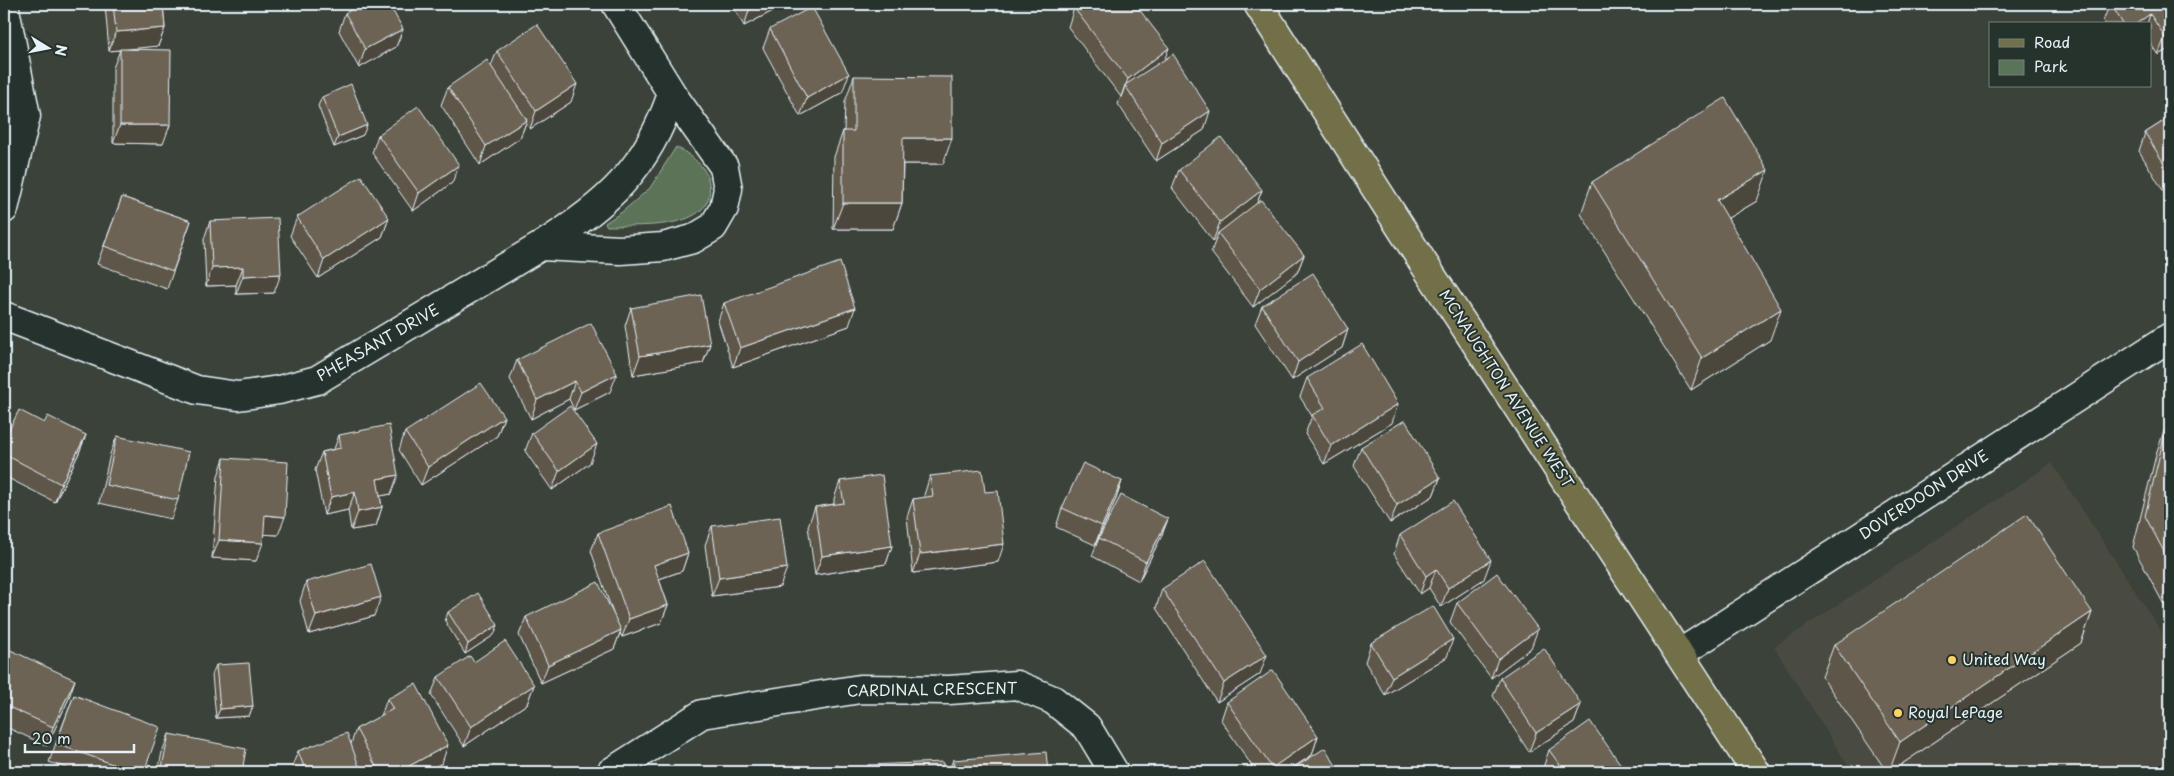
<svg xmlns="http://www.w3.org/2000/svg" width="2174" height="776" viewBox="0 0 2174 776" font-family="'Playpen Sans',sans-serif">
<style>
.built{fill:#4a4c41}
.green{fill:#5b7358;stroke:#a2b2a8}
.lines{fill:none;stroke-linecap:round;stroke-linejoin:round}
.minor-casing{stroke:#e8f1f8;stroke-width:31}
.major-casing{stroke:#e8f1f8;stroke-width:31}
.minor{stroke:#26332d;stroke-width:28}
.major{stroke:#71704a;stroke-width:28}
.wall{fill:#5d5649;stroke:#e8f1f8}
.shaded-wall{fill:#4c463c;stroke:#e8f1f8}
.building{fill:#6c6455;stroke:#e8f1f8}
.poi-dot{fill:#ffd166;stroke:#26332d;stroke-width:2}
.labels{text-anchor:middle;stroke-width:4;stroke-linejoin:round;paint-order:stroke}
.street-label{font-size:15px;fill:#e8f1f8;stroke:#26332d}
.poi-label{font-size:15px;fill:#e8f1f8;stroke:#26332d;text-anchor:start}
</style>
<rect width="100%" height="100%" fill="#3b4239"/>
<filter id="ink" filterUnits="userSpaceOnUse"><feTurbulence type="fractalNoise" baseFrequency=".02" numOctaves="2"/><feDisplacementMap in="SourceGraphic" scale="10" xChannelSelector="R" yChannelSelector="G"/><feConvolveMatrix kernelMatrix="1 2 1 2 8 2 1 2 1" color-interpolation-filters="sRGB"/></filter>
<g filter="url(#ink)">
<!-- built -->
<path class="built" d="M2052 463 2170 645V772H1852L1774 647Z"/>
<!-- green -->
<path class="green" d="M676 147C690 154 707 167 709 183 717 232 638 225 607 226L605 223 622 212 650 188Z"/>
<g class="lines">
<defs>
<path id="minor" d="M4 209 26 116 4 4
M541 246 620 250 663 247 693 239 713 227 724 208 728 189 724 167 672 94 616 4
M4 316 197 390 238 396 279 390 317 380 541 246C607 205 647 169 672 94
M1679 654 2170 337
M611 772 702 714 860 689 949 690 1017 685 1053 700 1087 727 1114 772"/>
<path id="major" d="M1258 4 1424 264 1756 772"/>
</defs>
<!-- minor casing -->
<use href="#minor" class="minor-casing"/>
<!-- major casing -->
<use href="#major" class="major-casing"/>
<!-- minor -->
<use href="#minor" class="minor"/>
<!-- major -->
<use href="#major" class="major"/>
</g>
<!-- wall -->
<path class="wall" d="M105 4H163L165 28 158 46 123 49 163 144 113 143V68L120 50 109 51Z
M732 4H784V5L744 26Z
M2110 4H2170V48L2158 55 2150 43V24H2105L2103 21Z
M1074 8 1164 60 1204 130 1156 161 1118 104 1121 97 1068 27Z
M345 13 403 29 396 47 359 68 339 31Z
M770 29 842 93 800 116 763 48Z
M497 51 571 102 530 129 526 123 520 138 480 165 441 105 448 87 491 66Z
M854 76 943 164H903L902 203 893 229H833L834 157 843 131H844L845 102Z
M322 97 363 135 334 147 318 106Z
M2170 117V202L2139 151 2145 133Z
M378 135 452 183 413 211 372 153Z
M1179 170 1262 190 1257 203 1304 255 1297 273 1253 307 1211 252 1216 239 1213 241 1172 188Z
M1592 182 1757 201 1728 218 1770 340 1691 390 1581 214Z
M122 197 191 221 167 289 97 264Z
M297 217 389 218 382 237 318 278 290 236Z
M210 221 274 293 236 294V285L206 286 204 239Z
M724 303 849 326 733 367 718 321Z
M1262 306 1348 329 1342 348 1292 380 1255 324Z
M631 308 710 344 703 363 633 375 625 326Z
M517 360 610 392 574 410 569 399 531 419 510 379Z
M1307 378 1392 423 1324 464 1305 434 1312 416 1300 397Z
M504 417 497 436 421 485 399 450 405 432Z
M2170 418V616L2133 547 2157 451 2168 420Z
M44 423 86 435 79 453 55 502 4 476V440Z
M532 433 590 463 552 490 525 451Z
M339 435 391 494 380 496 382 507 376 526 351 530 348 510 324 515 315 470 322 452 334 449Z
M117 436 178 500 171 519 99 503 110 454Z
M1361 447 1440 478 1433 496 1390 523 1354 466Z
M224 458 278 535 263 534 256 561 212 558 218 476Z
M930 476 985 492 998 562 913 573 907 517 913 499 924 498V495Z
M840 481 892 546 886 564 815 575 808 526 815 507 834 504V499Z
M1122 481 1116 499 1095 545 1056 527 1062 508Z
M1168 519 1161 537 1139 581 1092 556 1099 538Z
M712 526 780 587 712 596 705 545Z
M598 533 688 553 682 571 659 579 668 605 661 623 622 637 620 633 614 649 541 683 519 635 526 617 614 616 591 551Z
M1400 535 1484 579 1441 607 1429 588 1420 594 1394 554Z
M306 582 374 616 309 634 300 601Z
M1162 589 1260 674 1217 702 1156 608Z
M1457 603 1531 648 1491 678 1450 622Z
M448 612 494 635 465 654 445 621Z
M2092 612 2081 643 1890 772H1887L1822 677 1834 645Z
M1371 643 1447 657 1385 695 1365 662Z
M4 647 69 698 47 746 4 726Z
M474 662 534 685 527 704 464 746 431 695 438 677Z
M216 665 253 706 249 716 216 718 212 675Z
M1500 678 1581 704 1574 723 1529 752 1493 696Z
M74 695 144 772H78L49 762Z
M387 699 442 763 425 772H362L358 764 292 772 291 769 298 751 351 744 356 729 381 716Z
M1227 702 1318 736 1312 755 1286 772H1256L1221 720Z
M169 734 242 772H158L162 752Z
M1549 750 1626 772H1546L1543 768Z
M953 760 1048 772H948Z
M868 765 943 772H866Z"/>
<!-- shaded-wall -->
<path class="shaded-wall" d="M758 4H784V5L744 26 750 8Z
M2150 14 2147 24H2136Z
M165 28 158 46 109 51 116 32Z
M403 29 396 47 359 68 365 49Z
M2170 33V48L2158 55 2165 37Z
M1169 48 1162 66 1125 85 1121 97 1128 79Z
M849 74 842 93 800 116 807 98Z
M577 84 571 102 530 129 536 111Z
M1210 111 1204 130 1156 161 1162 143Z
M527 120 520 138 480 165 486 146Z
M120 125H170L163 144 113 143Z
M367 125 363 135 334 147 338 137Z
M903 138H952L943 164H893Z
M459 165 452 183 413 211 419 193Z
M1768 170 1757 201 1706 231 1717 200Z
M1262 190 1255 208 1218 233 1216 239 1213 241 1220 222Z
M843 203H902L893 229H833Z
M389 218 382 237 318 278 324 260Z
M1304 255 1297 273 1253 307 1260 289Z
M243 267 236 285 206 286 212 268Z
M281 274 274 293 236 294 243 276Z
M855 308 849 326 733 367 740 348Z
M1781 309 1770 340 1691 390 1702 358Z
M1348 329 1342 348 1292 380 1298 362Z
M710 344 703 363 633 375 640 356Z
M617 374 610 392 574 410 581 392Z
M575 381 569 399 531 419 537 400Z
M1398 404 1392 423 1324 464 1331 446Z
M504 417 497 436 421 485 428 467Z
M86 435 79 453 55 502 61 484Z
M597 444 590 463 552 490 559 471Z
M398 475 391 494 370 498 377 479Z
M1440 478 1433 496 1390 523 1397 505Z
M1122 481 1116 499 1095 545 1102 526Z
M355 492 348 510 324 515 331 497Z
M382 507 376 526 351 530 358 512Z
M265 515 285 517 278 535 258 534Z
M1168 519 1161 537 1139 581 1146 562Z
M219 540 263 543 256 561 212 558Z
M1004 544 998 562 913 573 920 554Z
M892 546 886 564 815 575 822 556Z
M688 553 682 571 647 583 654 565Z
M1491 560 1484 579 1441 607 1448 588Z
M787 568 780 587 712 596 719 578Z
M1436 569 1429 588 1420 594 1426 576Z
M381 597 374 616 309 634 316 616Z
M668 605 661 623 622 637 629 619Z
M2092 612 2081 643 1890 772H1889L1900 742Z
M498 625 494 635 465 654 468 644Z
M1538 629 1531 648 1491 678 1498 659Z
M621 630 614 649 541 683 548 665Z
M1453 639 1447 657 1385 695 1392 677Z
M1267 655 1260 674 1217 702 1224 683Z
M75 680 69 698 47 746 53 727Z
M534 685 527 704 464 746 471 727Z
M1581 704 1574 723 1529 752 1536 733Z
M253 706 249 716 216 718 220 709Z
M1318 736 1312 755 1286 772H1270L1272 768Z
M448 745 442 763 425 772H398Z"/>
<!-- building -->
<path class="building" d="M113 4H163L165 28 116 32Z
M362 4H389L403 29 365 49 345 13Z
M748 4H758L750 8Z
M1080 4H1135L1169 48 1128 79 1074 8Z
M2111 4H2170V33L2165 37 2150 14 2136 24H2123Z
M812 7 849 74 807 98 770 29Z
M537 24 577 84 536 111 497 51Z
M120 49 171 50 170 125H120Z
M1173 54 1210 111 1162 143 1125 85Z
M487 60 527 120 486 146 448 87Z
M854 76 952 77V138H903L902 203H843V131H854Z
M351 84 367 125 338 137 322 97Z
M1725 98 1768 170 1717 200 1781 309 1702 358 1592 182Z
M418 106 459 165 419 193 378 135Z
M2170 117V173L2145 133Z
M1221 137 1262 190 1220 222 1179 170Z
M361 176 389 218 324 260 297 217Z
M122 197 191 221 173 271 104 246Z
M1261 200 1304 255 1260 289 1218 233Z
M278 218 281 274 243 276V267L212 268 210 221Z
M840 262 855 308 740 348 724 303Z
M1313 273 1348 329 1298 362 1262 306Z
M701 295 710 344 640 356 631 308Z
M591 323 617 374 581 392 575 381 537 400 517 360Z
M1362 344 1398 404 1331 446 1312 415 1325 408 1307 378Z
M481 383 504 417 428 467 405 432Z
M570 406 597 444 559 471 532 433Z
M19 410 44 423 48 416 86 435 61 484 4 454V440Z
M2170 418V563L2145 516 2168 420Z
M1405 420 1440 478 1397 505 1361 447Z
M389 425 398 475 377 479 382 507 358 512 355 492 331 497 322 452 341 448 339 435Z
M117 436 189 452 178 500 106 485Z
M224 458 288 462 285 517 265 515 263 543 219 540Z
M1083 463 1122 481 1102 526 1062 508Z
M982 470 985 492 998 491 1004 544 920 554 913 499 933 496 930 476Z
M882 475 892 546 822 556 815 507 844 503 840 481Z
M1121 495 1168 519 1146 562 1099 538Z
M1453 501 1491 560 1448 588 1436 569 1426 576 1400 535Z
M672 506 688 553 654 565 668 605 629 619 598 533Z
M2027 514 2092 612 1900 742 1834 645Z
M780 517 787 568 719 578 712 526Z
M1205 561 1267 655 1224 683 1162 589Z
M371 564 381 597 316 616 306 582Z
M1497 573 1538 629 1498 659 1457 603Z
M598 582 621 630 548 665 526 617Z
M478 593 498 625 468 644 448 612Z
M1433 606 1453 639 1392 677 1371 643Z
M505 641 534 685 471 727 438 677 470 656 474 662Z
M4 647 75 680 53 727 4 705Z
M1544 648 1581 704 1536 733 1500 678Z
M249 663 253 706 220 709 216 665Z
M1273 670 1318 736 1272 768 1227 702Z
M416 684 448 745 398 772H379L356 729 393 709 387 699Z
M74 695 160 727 144 772H135L56 744Z
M1590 721 1626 772H1565L1549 750Z
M347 733 361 772H290L304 767 298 751Z
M169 734 246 749 242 772H161Z
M1325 748 1340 772H1288Z
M1046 752 1048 772H954L953 760Z
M943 762V772H869L868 765Z
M838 765 840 772H811Z"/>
</g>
<!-- markers -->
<g class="poi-dot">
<circle cx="1952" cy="660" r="5"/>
<circle cx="1898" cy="713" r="5"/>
</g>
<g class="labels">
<!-- street labels -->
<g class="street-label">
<text transform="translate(378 343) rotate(-30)" y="5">PHEASANT DRIVE</text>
<text transform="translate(1506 389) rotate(57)" y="5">MCNAUGHTON AVENUE WEST</text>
<text transform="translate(1924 495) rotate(-33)" y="5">DOVERDOON DRIVE</text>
<text transform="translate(932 690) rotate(-1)" y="5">CARDINAL CRESCENT</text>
</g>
<!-- poi labels -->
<g class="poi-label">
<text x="1962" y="665">United Way</text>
<text x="1908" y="718">Royal LePage</text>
</g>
</g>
<!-- margin -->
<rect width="2174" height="776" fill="none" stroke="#26332d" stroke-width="20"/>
<rect x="10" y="10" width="2154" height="756" fill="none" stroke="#e8f1f8" stroke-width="2" filter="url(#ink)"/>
<!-- legend -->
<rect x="1989" y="22" width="162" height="65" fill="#26332d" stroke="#747f7e"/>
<rect x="1999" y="39" width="25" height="8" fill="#71704a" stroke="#747f7e"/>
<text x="2034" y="48" font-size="15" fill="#e8f1f8">Road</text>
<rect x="1999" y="60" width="25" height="15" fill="#5b7358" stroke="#747f7e"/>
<text x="2034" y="72" font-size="15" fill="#e8f1f8">Park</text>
<!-- north arrow -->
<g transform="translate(48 48) rotate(100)" stroke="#26332d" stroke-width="4" paint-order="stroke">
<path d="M0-4L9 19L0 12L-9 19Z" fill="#e8f1f8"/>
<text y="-8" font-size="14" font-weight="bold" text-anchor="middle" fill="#e8f1f8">N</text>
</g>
<!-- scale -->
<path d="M25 744v8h109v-8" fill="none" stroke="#e8f1f8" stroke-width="2.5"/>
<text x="32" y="744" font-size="15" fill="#e8f1f8" stroke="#26332d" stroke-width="4" paint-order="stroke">20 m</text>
</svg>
